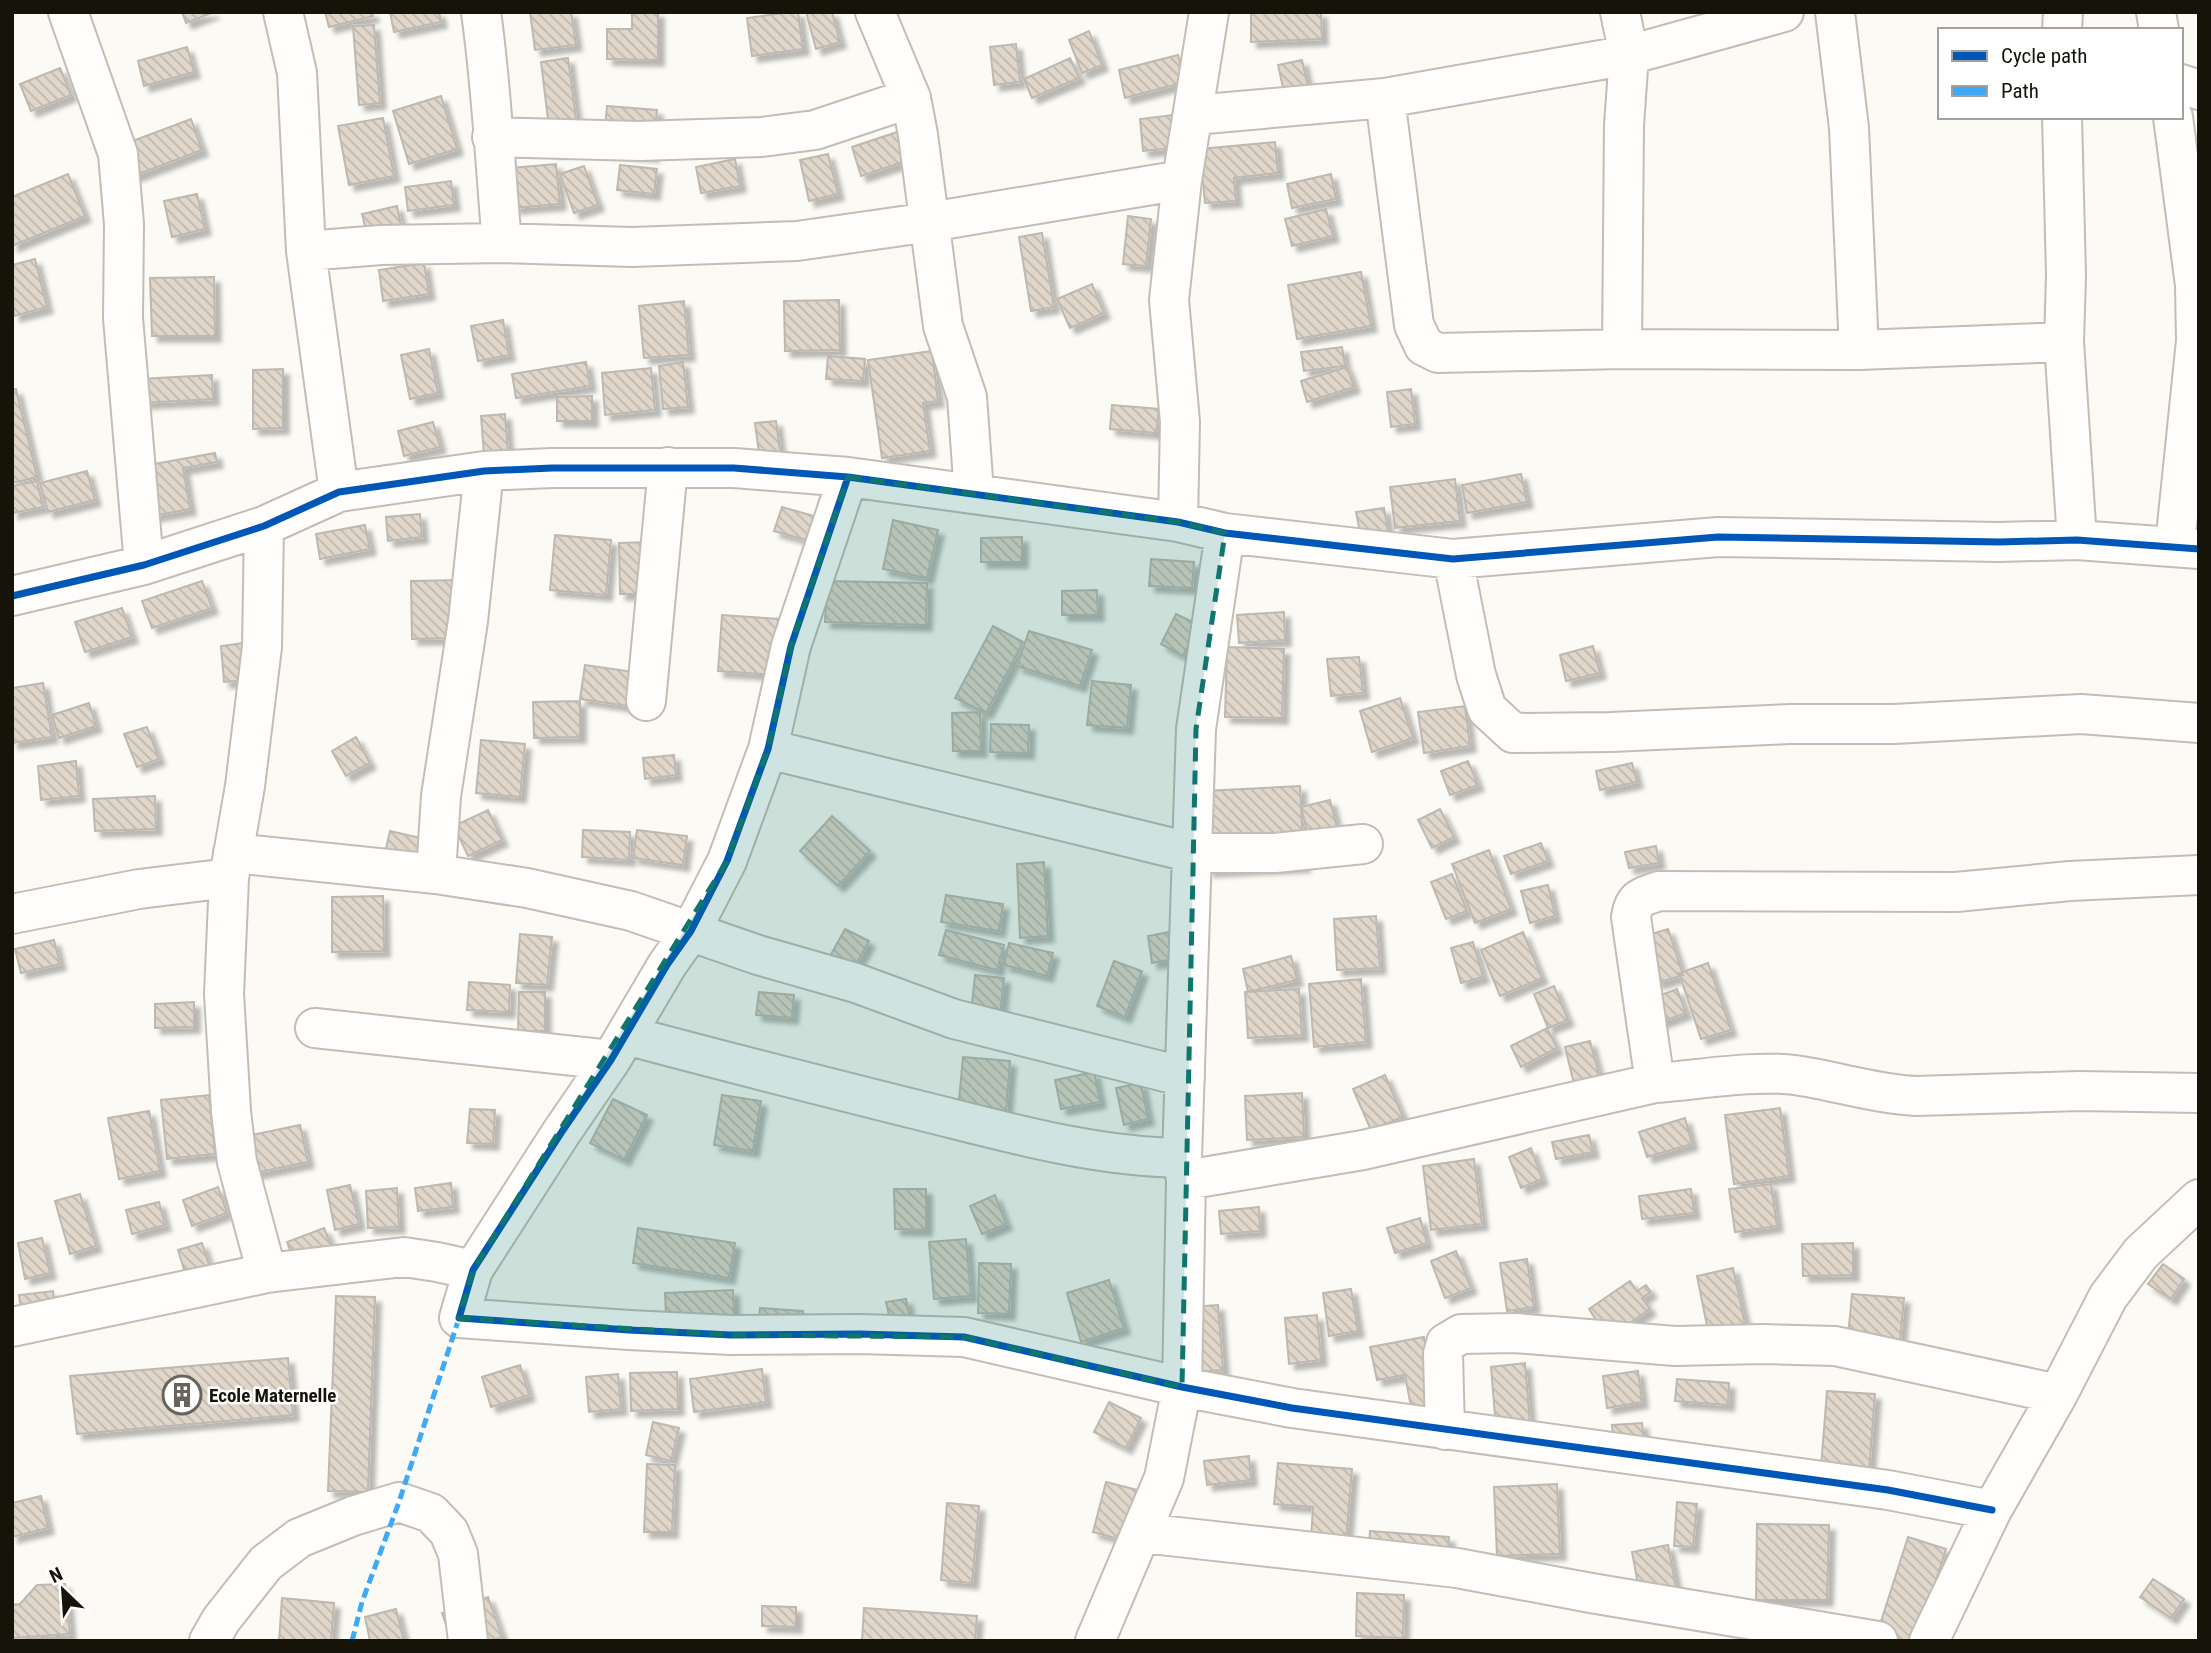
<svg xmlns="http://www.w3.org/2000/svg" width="2211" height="1653" viewBox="0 0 2211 1653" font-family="'Roboto Condensed',sans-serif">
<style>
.building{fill:url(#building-back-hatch);stroke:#bdb8b2;stroke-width:2;filter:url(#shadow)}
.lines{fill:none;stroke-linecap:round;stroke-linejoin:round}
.minor-casing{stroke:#c0beb6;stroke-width:42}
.minor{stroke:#fffefd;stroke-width:38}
.quiet{stroke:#3fa9f5;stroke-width:5;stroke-dasharray:10 5;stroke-linecap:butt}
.cycleway-casing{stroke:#fff;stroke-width:11}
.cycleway{stroke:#0057b8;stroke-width:7}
.marked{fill:#0f766e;fill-opacity:0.2;stroke:#0f766e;stroke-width:5;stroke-dasharray:14 9;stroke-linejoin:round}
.labels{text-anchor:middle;stroke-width:5;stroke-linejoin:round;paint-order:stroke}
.poi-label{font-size:19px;font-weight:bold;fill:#161309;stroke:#fff;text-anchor:start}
</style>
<defs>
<pattern id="building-back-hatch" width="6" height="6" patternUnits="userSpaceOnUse" patternTransform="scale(1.75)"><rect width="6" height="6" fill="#e1d6ca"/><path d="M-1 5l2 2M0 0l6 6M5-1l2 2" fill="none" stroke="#c0b7ac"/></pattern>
<filter id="shadow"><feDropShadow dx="6" dy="6" stdDeviation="2" flood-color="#0004"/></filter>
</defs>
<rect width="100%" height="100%" fill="#fcfaf4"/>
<!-- building -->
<path class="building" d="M182 12H214L186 23Z
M325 12H372L373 16 329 27Z
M390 12H439L441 22 394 32Z
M530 12H571L576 45 535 50Z
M632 12H658V60L607 59V29H632Z
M790 12H798L803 49 752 56 747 18Z
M806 12H832L840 42 816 49Z
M1251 12H1321L1322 39 1251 42Z
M374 25 380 103 359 105 353 26Z
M1089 31 1102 65 1082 73 1069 40Z
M1016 44 1020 82 994 85 990 47Z
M187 47 194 72 144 86 138 61Z
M1178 55 1185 82 1125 98 1119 70Z
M568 58 580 149 552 152 541 62Z
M1070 58 1079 78 1032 98 1024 79Z
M1302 60 1312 104 1288 110 1278 65Z
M60 68 71 95 31 111 20 84Z
M441 96 457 149 409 164 393 111Z
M607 106 657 110 653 156 603 151Z
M1172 115 1175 148 1143 151 1140 119Z
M383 118 394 176 349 185 338 126Z
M191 119 202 150 131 177 119 146Z
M900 131 909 160 861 176 852 147Z
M1275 142 1278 173 1234 178 1236 201 1205 203 1200 149Z
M828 154 838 194 809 201 800 160Z
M735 159 740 186 701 193 696 167Z
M556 164 560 204 514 208 511 168Z
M620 165 657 169 654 194 617 190Z
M584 166 598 205 574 213 560 174Z
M68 174 85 216 12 246V197Z
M1331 174 1336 199 1292 208 1287 184Z
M451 181 454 205 408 211 405 187Z
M197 194 205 229 172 237 164 201Z
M397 206 401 226 367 234 362 214Z
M1326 209 1333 236 1292 246 1285 219Z
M1128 216 1151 219 1146 266 1123 264Z
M1042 233 1054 307 1031 311 1019 237Z
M35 259 47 307 14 316 12 265Z
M424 263 429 294 383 301 379 270Z
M1361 272 1371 326 1297 339 1288 285Z
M214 277 215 336H152L150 278Z
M1092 284 1104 313 1070 328 1057 299Z
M839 300 840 350 785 351 784 301Z
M684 301 689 355 644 358 639 306Z
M503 320 509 355 478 361 471 326Z
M1342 347 1345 366 1304 371 1301 352Z
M429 349 438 393 410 399 401 355Z
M932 351 938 401 923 403 930 451 882 458 868 360Z
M828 356 865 359 863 381 826 379Z
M586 362 590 386 516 398 512 374Z
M683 362 688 407 663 409 659 366Z
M1347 367 1354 387 1307 402 1301 381Z
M651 368 655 410 605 415 602 373Z
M283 369V428L253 429V370Z
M212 375 213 399 141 403 140 379Z
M16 389 37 477 12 483V390Z
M1411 389 1415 424 1391 427 1387 392Z
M592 396V421H557V397Z
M1112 405 1159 409 1156 433 1110 429Z
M505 414 509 466 485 467 481 416Z
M776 421 781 458 760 461 755 423Z
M433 422 440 447 404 456 398 431Z
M215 453 217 462 183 468 190 509 152 516 143 466Z
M87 471 95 500 48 512 40 483Z
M1521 474 1527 502 1467 513 1462 485Z
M1455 479 1460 521 1395 528 1390 487Z
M37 481 43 507 12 513V486Z
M782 507 824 519 817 543 774 531Z
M1384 508 1390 543 1363 547 1356 512Z
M420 514 422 537 388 541 386 517Z
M893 520 938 530 927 578 883 569Z
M365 525 370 549 320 559 316 534Z
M555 535 611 540 606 595 550 590Z
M1022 537V562H981V538Z
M650 542 651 594H620L619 543Z
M1151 559 1194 562 1192 588 1149 586Z
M461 580 462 638 412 639 411 581Z
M202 581 212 608 152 628 142 601Z
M827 581 927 583 926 625 825 622Z
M1097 590 1098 615H1062V591Z
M122 608 132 637 85 652 75 622Z
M1284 612 1285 640 1239 643 1237 615Z
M1176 614 1199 625 1183 656 1161 644Z
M722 615 779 619 775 675 718 671Z
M993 626 1023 642 986 713 955 698Z
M1029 631 1092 650 1080 686 1017 666Z
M244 643 247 680 224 682 221 646Z
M1593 646 1600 673 1566 681 1560 655Z
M1227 647 1284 649 1282 718 1225 717Z
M1359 657 1363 693 1331 696 1327 659Z
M585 665 641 673 635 707 580 699Z
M1092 681 1131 685 1127 728 1087 725Z
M43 683 52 737 12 743V688Z
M1400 698 1413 738 1372 752 1360 711Z
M580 701V737L534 738 533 702Z
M89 703 96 726 59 738 52 715Z
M1465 706 1470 746 1424 753 1418 712Z
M980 712 981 751H953L952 713Z
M991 724 1029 725 1028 753 990 752Z
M147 727 159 759 137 767 124 734Z
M356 737 370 763 346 776 332 751Z
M481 740 525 744 520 797 476 793Z
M674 755 676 775 645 779 643 758Z
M76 761 79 796 41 800 38 766Z
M1468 761 1478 785 1450 795 1441 771Z
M1632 763 1637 782 1600 790 1596 771Z
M1300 786 1304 866 1208 871 1204 791Z
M155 796 156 829 95 831 93 799Z
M1330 800 1342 847 1313 855 1301 807Z
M1440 809 1454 837 1432 848 1418 820Z
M488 810 502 840 468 856 454 826Z
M832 816 870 851 838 886 800 851Z
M583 830 630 832 629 860 582 857Z
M637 830 687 836 683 865 633 858Z
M390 831 425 839 416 878 381 871Z
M1541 843 1548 861 1511 874 1504 856Z
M1656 846 1659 863 1629 868 1625 852Z
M1489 850 1511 909 1475 923 1452 864Z
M1044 862 1048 936 1020 938 1017 864Z
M1452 874 1467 911 1446 919 1431 882Z
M1548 885 1555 916 1530 923 1521 891Z
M946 895 1003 904 999 931 941 922Z
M383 896 384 951 332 952V897Z
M1376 916 1380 968 1337 970 1334 919Z
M845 929 869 941 853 970 829 958Z
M1668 929 1683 975 1657 983 1642 937Z
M946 930 1004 945 997 970 939 955Z
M1180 930 1185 957 1152 963 1148 936Z
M1523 932 1542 978 1500 996 1481 950Z
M520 934 552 937 547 985 516 983Z
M54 940 60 964 21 973 15 949Z
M1473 942 1483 977 1461 983 1451 948Z
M1009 943 1053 953 1047 976 1004 965Z
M1291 956 1297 980 1248 992 1243 969Z
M1114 961 1142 971 1125 1017 1097 1006Z
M1708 963 1731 1030 1701 1039 1679 973Z
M975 975 1004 978 998 1035 969 1032Z
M1361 979 1366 1042 1314 1047 1309 984Z
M469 982 510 985 509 1012 467 1010Z
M1554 986 1568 1020 1548 1028 1534 994Z
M1299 989 1302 1035 1248 1038 1245 992Z
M1677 989 1686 1013 1650 1026 1642 1002Z
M519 992H545V1031H518Z
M759 992 794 995 792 1018 756 1015Z
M194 1002V1027L155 1028V1004Z
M1547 1028 1557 1048 1521 1067 1511 1046Z
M1590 1041 1603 1090 1577 1096 1565 1047Z
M963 1057 1010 1061 1004 1136 956 1132Z
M1094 1072 1100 1102 1061 1109 1055 1080Z
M1385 1075 1403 1117 1371 1130 1353 1089Z
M1141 1083 1148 1119 1124 1125 1116 1088Z
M1302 1093 1304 1137 1247 1140 1245 1096Z
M209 1095 215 1154 167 1159 161 1100Z
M722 1095 761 1101 753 1151 714 1145Z
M613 1099 647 1115 624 1160 590 1143Z
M1780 1108 1789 1176 1734 1184 1725 1115Z
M470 1109 495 1110 493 1144 467 1143Z
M149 1111 160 1171 119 1179 108 1118Z
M1685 1118 1692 1144 1647 1157 1639 1132Z
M300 1125 308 1162 245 1175 237 1138Z
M1589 1135 1593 1152 1556 1159 1552 1142Z
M1531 1148 1542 1179 1521 1188 1509 1157Z
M1474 1159 1482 1224 1431 1230 1423 1166Z
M451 1183 453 1207 418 1211 415 1188Z
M1771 1184 1777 1226 1735 1232 1729 1189Z
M350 1185 359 1224 335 1230 327 1190Z
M218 1187 227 1213 192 1226 183 1200Z
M397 1188 399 1227 368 1228 366 1191Z
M894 1189H926V1230L895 1229Z
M1691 1189 1694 1213 1642 1219 1639 1196Z
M80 1194 96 1246 70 1254 55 1201Z
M995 1195 1006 1224 982 1234 970 1206Z
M159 1202 165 1225 132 1234 126 1210Z
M1259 1207 1260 1231 1221 1234 1219 1211Z
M1420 1218 1427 1243 1395 1253 1387 1228Z
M324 1228 334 1252 296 1267 287 1242Z
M638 1228 735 1243 729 1278 633 1263Z
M42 1238 50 1273 25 1279 18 1243Z
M966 1239 971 1296 934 1299 929 1242Z
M202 1243 217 1290 193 1298 178 1250Z
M1853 1243V1275L1803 1276 1802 1244Z
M1456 1251 1471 1288 1445 1298 1431 1261Z
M1527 1259 1534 1307 1507 1311 1500 1263Z
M979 1263 1011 1264 1009 1314 978 1313Z
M2163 1264 2184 1279 2171 1299 2148 1284Z
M1733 1268 1747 1333 1710 1341 1697 1276Z
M1109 1280 1124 1328 1081 1342 1067 1293Z
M1630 1281 1637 1291 1646 1285 1651 1292 1642 1298 1650 1309 1608 1338 1589 1309Z
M1351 1289 1358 1331 1329 1336 1323 1293Z
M733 1290 735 1338 667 1341 665 1293Z
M53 1291 56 1319 23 1323 19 1295Z
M1852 1294 1904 1298 1899 1352 1847 1347Z
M336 1296 375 1297 368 1492 328 1491Z
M906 1299 913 1334 894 1338 886 1302Z
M1218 1305 1223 1370 1195 1372 1189 1307Z
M760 1308 803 1311 800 1347 757 1344Z
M1317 1315 1321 1360 1289 1364 1285 1318Z
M1424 1337 1438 1407 1412 1412 1405 1375 1377 1380 1370 1347Z
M288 1358 293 1415 77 1434 70 1376Z
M1525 1363 1531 1437 1497 1440 1491 1367Z
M520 1365 529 1395 491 1407 482 1377Z
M762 1369 766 1402 694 1412 690 1379Z
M1638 1371 1642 1402 1607 1408 1603 1376Z
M677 1372 678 1409 631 1411 630 1373Z
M618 1374 621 1409 589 1412 586 1377Z
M1677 1379 1729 1383 1728 1405 1675 1401Z
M1827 1391 1875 1394 1867 1497 1819 1493Z
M1109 1402 1141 1418 1126 1448 1094 1432Z
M653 1422 679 1428 671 1461 646 1455Z
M1642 1423 1645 1455 1615 1457 1612 1425Z
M1249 1456 1251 1480 1207 1485 1204 1461Z
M1278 1463 1352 1469 1346 1541 1311 1539 1313 1507 1274 1504Z
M647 1464 675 1465 672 1532H644Z
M1106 1482 1153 1494 1140 1545 1093 1532Z
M1557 1484 1560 1554 1497 1556 1494 1487Z
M41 1496 48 1528 12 1537V1503Z
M1677 1502 1697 1504 1693 1547 1674 1546Z
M947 1503 979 1506 972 1583 941 1580Z
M1757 1524 1829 1525 1827 1600H1756Z
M1370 1531 1449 1537 1446 1574 1368 1568Z
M1908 1537 1946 1549 1917 1641 1875 1640Z
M1668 1545 1677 1593 1641 1600 1632 1552Z
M2153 1579 2184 1599 2171 1618 2140 1597Z
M65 1584 70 1634 12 1638V1605L20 1604 37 1585Z
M1357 1593 1404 1595 1403 1638 1356 1636Z
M488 1597 502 1637 491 1641H452L442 1613Z
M282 1598 334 1603 331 1641H279Z
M762 1606 796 1607V1627L762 1626Z
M864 1608 977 1616 975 1641H862Z
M396 1609 404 1641H370L365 1617Z"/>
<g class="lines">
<defs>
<path id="minor" d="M68 12 118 154 124 224 123 318 144 565
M283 12 297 73 306 251 339 492
M481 12C492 89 495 166 502 243
M875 12 911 98 918 135 943 326 967 397 974 493
M1620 12 1629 55 1624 125 1622 349 1859 350 2064 342
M1835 12 1849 128 1859 350
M2156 12 2159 30
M2062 30 2063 12
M2181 84 2199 90
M1385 98 1414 325 1424 346 1438 353 1622 349
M1194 115 1385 98 1629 55 1784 12
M2062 117 2066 275 2064 342 2077 540
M2173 117 2195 285 2196 341 2175 545
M492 137 640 141 762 137 815 130 911 98
M306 251 381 245 502 243 632 247 797 241 930 222 1182 180
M848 477 791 646 768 749 727 861 691 931 667 965 611 1060 561 1133 473 1270 459 1318 629 1330 731 1335 859 1334 964 1337 1182 1387 1292 1408 1888 1490 1992 1510
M1178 522 1180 422 1169 300 1182 180 1209 12
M264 526 262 647 245 786 229 878 224 994 231 1111 237 1162 267 1273
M1453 559 1476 675 1487 709 1513 733 1611 732 1791 724H1894L2081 714 2199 723
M12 596 144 565 264 526 339 492 484 471 552 468H734L848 477 1178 522 1225 533 1453 559 1718 537 1999 542 2077 540 2199 549
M646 701 668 467
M768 749 1193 853H1275L1363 844
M233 853 436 874 527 888 631 911 758 955 856 983 954 1019 1185 1077
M436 874 441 796 468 621 484 471
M2199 875 2070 881 1956 892 1659 891C1642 897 1634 897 1631 917L1655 1083C1698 1080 1753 1070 1795 1075 1836 1081 1875 1094 1916 1096L2079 1091 2199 1093
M12 914 139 889 229 878
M315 1028 611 1060
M626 1035C726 1062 826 1087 926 1112 1010 1133 1095 1157 1182 1158
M1186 1180 1363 1150 1655 1083
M12 1327 267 1273 404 1257 437 1262 473 1270
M1445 1430 1443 1354 1446 1343 1461 1334 1515 1333 1675 1346 1764 1344 1835 1346 2058 1394
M1142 1533 1457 1568 1591 1593 1878 1641
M209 1641 221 1620 266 1563 299 1538 353 1516 399 1502 431 1513 449 1532 458 1554 468 1641
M1095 1641 1164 1478 1182 1387 1186 1180 1182 1158 1196 729 1225 533
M1929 1641 1992 1510 2058 1394 2108 1297 2141 1253 2199 1199"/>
</defs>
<!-- minor casing -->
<use href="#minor" class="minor-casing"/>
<!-- minor -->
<use href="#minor" class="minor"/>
<!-- quiet -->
<path class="quiet" d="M352 1641 362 1602 399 1502 459 1318"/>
<defs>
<path id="cycleway" d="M848 477 791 646 768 749 727 861 691 931 667 965 611 1060 561 1133 473 1270 459 1318 629 1330 731 1335 859 1334 964 1337 1182 1387 1292 1408 1888 1490 1992 1510
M12 596 144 565 264 526 339 492 484 471 552 468H734L848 477 1178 522 1225 533 1453 559 1718 537 1999 542 2077 540 2199 549"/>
</defs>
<!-- cycleway casing -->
<use href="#cycleway" class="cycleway-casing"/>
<!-- cycleway -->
<use href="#cycleway" class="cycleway"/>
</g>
<!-- marked area -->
<path class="marked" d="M848 477 1178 522 1225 533 1196 729 1182 1387 964 1337 731 1335 459 1318 473 1270 727 861 768 749 791 646Z"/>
<!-- icons -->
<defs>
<symbol id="building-ring" viewBox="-11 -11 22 22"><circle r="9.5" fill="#fff" stroke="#66645b" stroke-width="1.5"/><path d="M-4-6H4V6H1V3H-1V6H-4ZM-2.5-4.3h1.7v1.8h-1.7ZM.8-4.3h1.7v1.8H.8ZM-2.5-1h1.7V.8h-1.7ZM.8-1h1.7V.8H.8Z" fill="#66645b"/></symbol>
</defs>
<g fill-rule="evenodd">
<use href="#building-ring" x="160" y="1373" width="44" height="44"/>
</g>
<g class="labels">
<!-- poi labels -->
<g class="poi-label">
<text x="209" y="1402">Ecole Maternelle</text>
</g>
</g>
<!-- border -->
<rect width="2211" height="1653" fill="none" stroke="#161309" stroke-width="28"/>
<!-- legend -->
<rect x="1938" y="28" width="245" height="91" fill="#ffffff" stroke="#a2a19d" stroke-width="2"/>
<rect x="1952" y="51" width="35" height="10" fill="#0057b8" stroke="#a2a19d" stroke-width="2"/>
<text x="2001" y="63" font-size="21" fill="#161309">Cycle path</text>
<rect x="1952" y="86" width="35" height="10" fill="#3fa9f5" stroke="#a2a19d" stroke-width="2"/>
<text x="2001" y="98" font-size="21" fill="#161309">Path</text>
<!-- north arrow -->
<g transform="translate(63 1590) rotate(335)" stroke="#ffffff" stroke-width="5" paint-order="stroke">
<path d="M0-5L12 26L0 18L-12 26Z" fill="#161309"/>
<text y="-10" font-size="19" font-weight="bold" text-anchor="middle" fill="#161309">N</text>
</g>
</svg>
